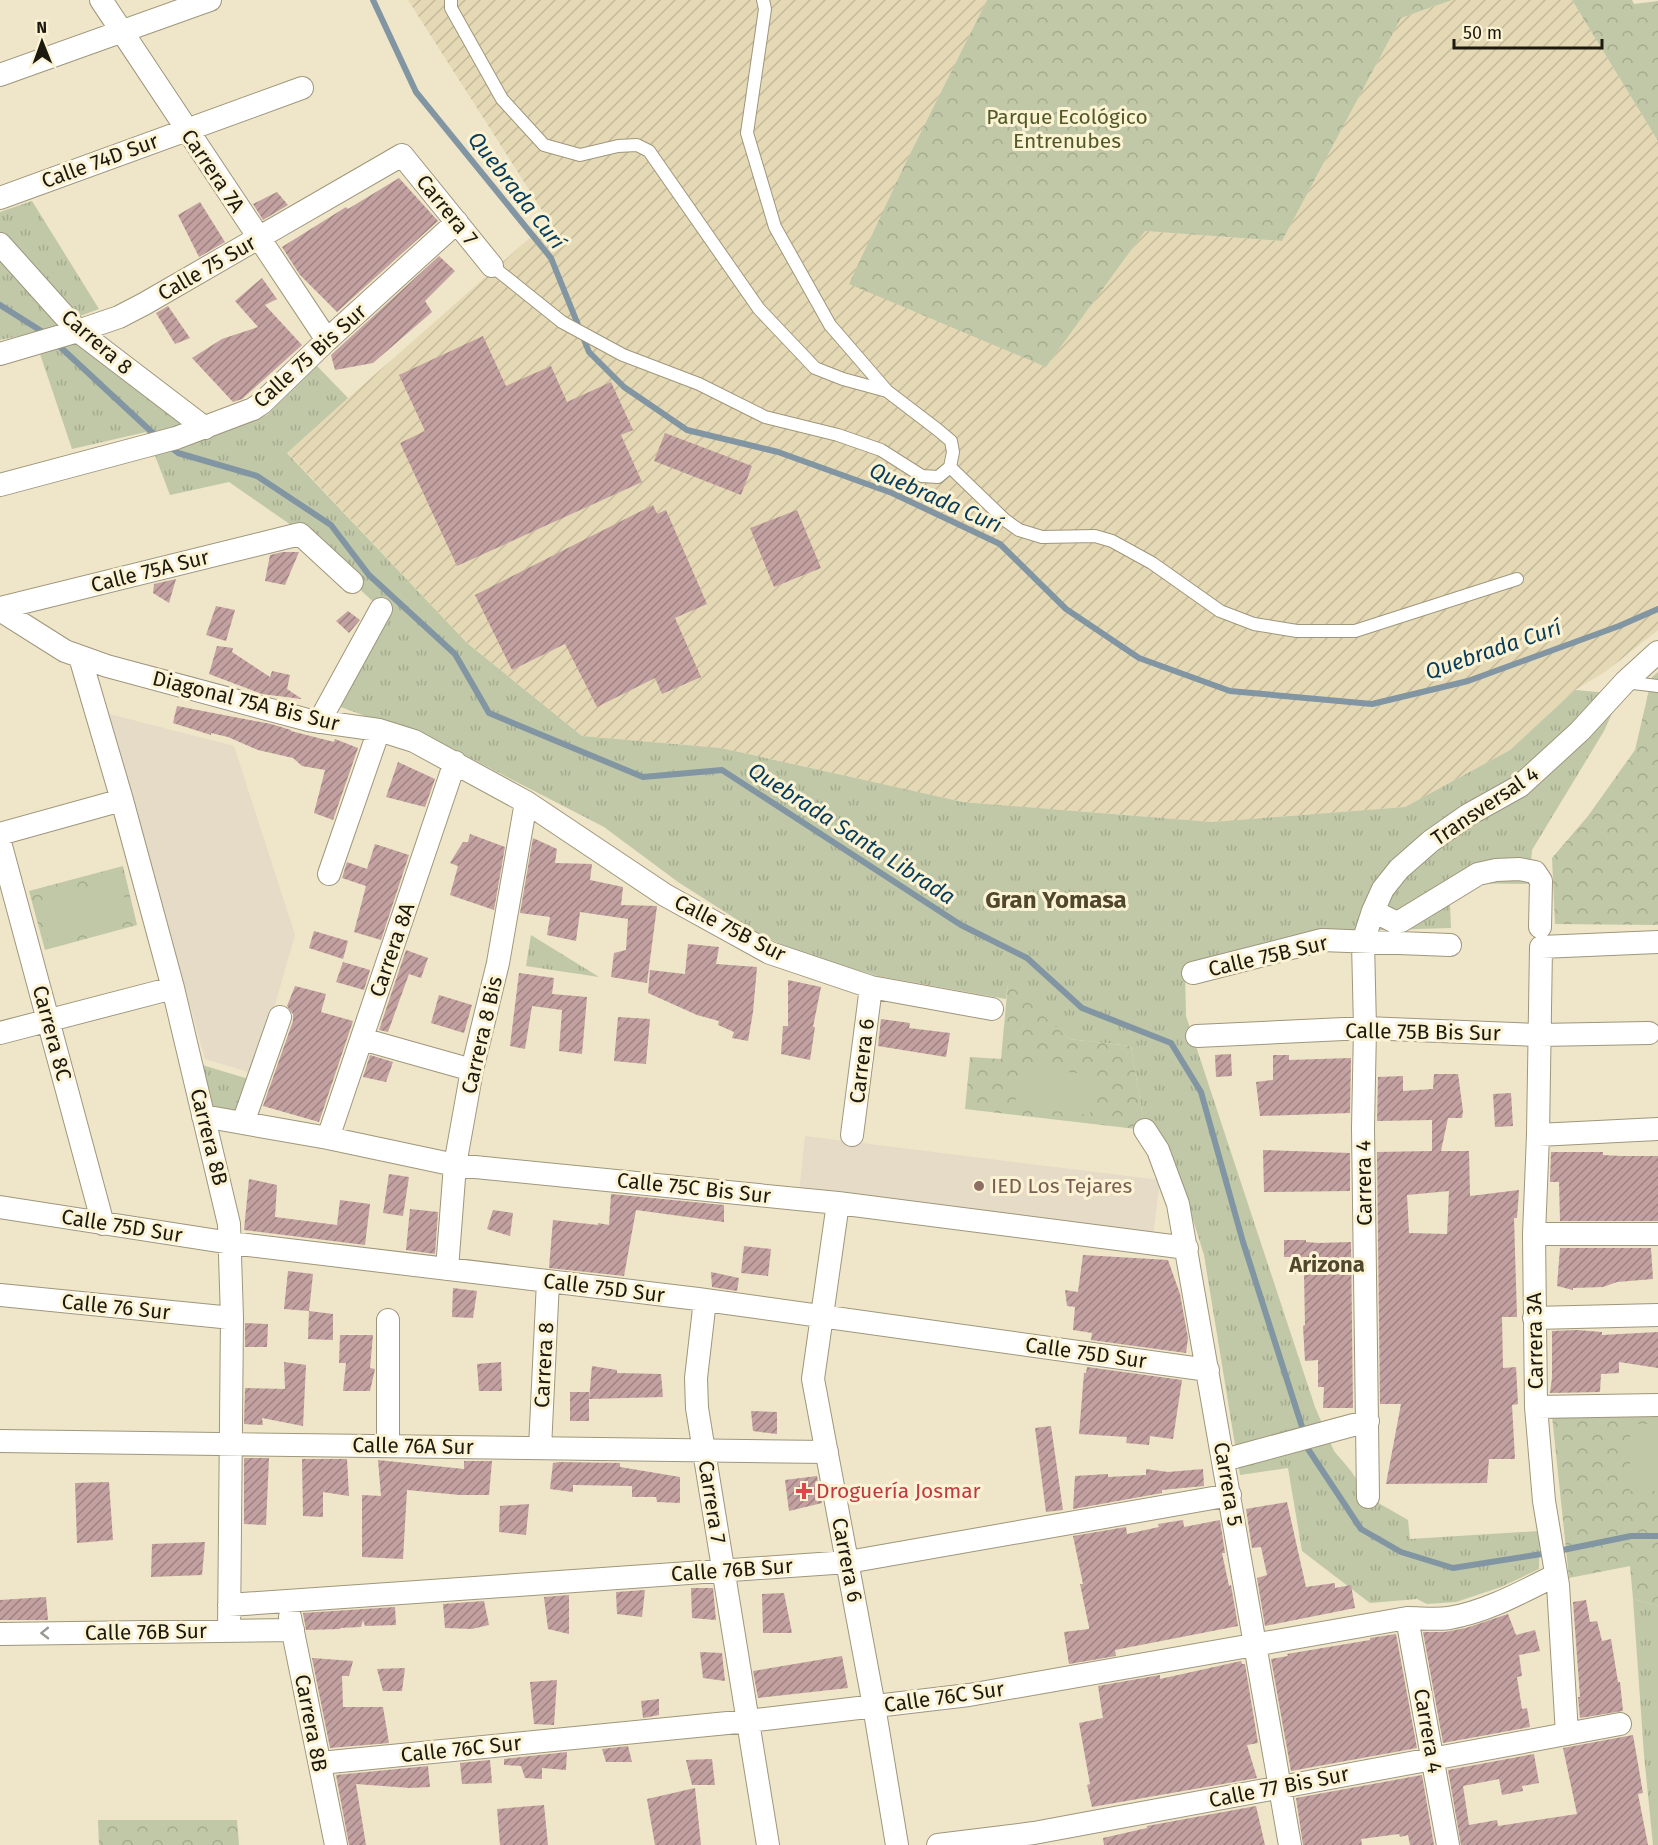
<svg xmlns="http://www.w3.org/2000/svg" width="1658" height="1845" viewBox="0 0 1658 1845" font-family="'Fira Sans',sans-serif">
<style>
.industrial{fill:url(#industrial-furrows)}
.education{fill:#e5dbc6}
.grass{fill:url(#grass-tufts)}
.park{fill:url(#park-crowns)}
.pitch{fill:#c0c8a7}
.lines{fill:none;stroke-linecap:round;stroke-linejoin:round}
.stream{stroke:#8195a2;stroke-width:6}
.building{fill:url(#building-hatch);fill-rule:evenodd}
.service-casing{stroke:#9f967b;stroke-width:14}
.minor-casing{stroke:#9f967b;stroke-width:24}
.service{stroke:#fff;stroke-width:12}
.minor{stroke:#fff;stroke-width:22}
.oneway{stroke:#999893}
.education-dot{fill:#8d6e63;stroke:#fcf3d5;stroke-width:2}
.health-dot{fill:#e0444e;stroke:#fcf3d5;stroke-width:2}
.labels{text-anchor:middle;stroke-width:6;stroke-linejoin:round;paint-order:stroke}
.park-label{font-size:21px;fill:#505a26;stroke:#fcf3d5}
.street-label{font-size:21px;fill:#1c190e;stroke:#fcf3d5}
.education-label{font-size:21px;fill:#785e54;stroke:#fcf3d5;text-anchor:start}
.health-label{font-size:21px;fill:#be3a42;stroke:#fcf3d5;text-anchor:start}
.water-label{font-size:22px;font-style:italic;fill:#063b5b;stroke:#fcf3d5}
.neighbourhood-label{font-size:22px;font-weight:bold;fill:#4f472e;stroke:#fcf3d5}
.quarter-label{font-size:24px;font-weight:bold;fill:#4f472e;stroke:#fcf3d5}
</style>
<defs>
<pattern id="industrial-furrows" width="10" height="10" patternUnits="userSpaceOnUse" patternTransform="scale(1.5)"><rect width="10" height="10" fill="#e5d9b5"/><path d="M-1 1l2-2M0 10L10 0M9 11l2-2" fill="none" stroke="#c4ba9a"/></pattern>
<pattern id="grass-tufts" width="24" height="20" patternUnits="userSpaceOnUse" patternTransform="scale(1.5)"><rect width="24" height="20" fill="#c0c8a7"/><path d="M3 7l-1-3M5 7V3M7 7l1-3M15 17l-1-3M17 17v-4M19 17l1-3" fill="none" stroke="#a4ab8f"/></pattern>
<pattern id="park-crowns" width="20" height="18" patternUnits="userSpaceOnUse" patternTransform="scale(1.5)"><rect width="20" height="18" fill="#c0c8a7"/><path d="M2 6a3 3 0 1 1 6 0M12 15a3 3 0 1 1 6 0" fill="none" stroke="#a4ab8f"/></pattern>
<pattern id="building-hatch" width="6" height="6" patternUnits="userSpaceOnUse" patternTransform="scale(1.5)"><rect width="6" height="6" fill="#c2a1a0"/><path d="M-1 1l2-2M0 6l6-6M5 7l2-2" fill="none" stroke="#9d8281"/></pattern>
</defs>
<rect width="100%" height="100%" fill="#efe5c8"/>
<!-- industrial -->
<path class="industrial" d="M408 0H987L906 162 1046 367 1145 231 1282 241 1401 18 1452 0H1572L1658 141V630L1605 672 1575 690 1510 750 1405 807 1212 822 963 802 721 748 582 736 467 643 287 452 549 221Z"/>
<!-- education -->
<path class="education" d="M109 714 234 746 295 935 255 1074 205 1059Z
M805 1136 1160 1180 1153 1236 799 1193Z"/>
<!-- grass -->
<path class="grass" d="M32 201 99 309 58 324 202 439 267 415 317 366 348 398 287 453 467 643 582 736 721 748 963 802 1212 822 1405 807 1510 750 1575 690 1621 694 1604 731 1532 850 1529 884 1449 883 1451 928 1321 932 1185 969 1186 1016 1315 1407 1334 1451 1351 1471 1368 1497 1408 1520 1410 1539 1540 1531 1539 1569 1501 1587 1456 1602 1427 1604 1417 1599 1370 1603 1302 1551 1288 1468 1240 1475 1204 1255 1179 1175 1164 1141 1143 1118 1131 1046 1069 1039 1008 984 1006 999 878 976 799 953 758 933 678 882 604 827 449 747 330 703 381 609 291 525 229 482 170 495 146 432 72 449 33 333 0 340V212Z
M531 935 599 977 526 966Z
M202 1065 252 1080 241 1114 210 1109Z
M1633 1599 1658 1606V1845H1653L1644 1755Z"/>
<!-- park -->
<path class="park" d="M987 0H1452L1401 18 1282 241 1145 231 1046 367 849 284 906 162Z
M1572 0H1632L1634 4 1658 1V141Z
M1658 672V925L1555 924 1552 858 1588 816 1635 750 1652 677Z
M123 866 137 925 45 950 29 891Z
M1008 983 1069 1039 1131 1046 1145 1130 965 1109 970 1057 1001 1059Z
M1552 1416H1658V1606L1633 1599 1630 1566 1569 1578Z
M98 1820H237L239 1845H99Z"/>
<!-- pitch -->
<path class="pitch" d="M119 879 131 920 49 943 38 901Z
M1019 1067 1094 1075 1090 1115 1015 1107Z
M1630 1424H1658V1491H1630Z"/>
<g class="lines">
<!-- stream -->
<path class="stream" d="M373 0 416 92 551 258 589 352 624 387 687 430 778 452 892 493 1000 544 1066 609 1139 658 1230 691 1372 704 1468 681 1619 626 1658 609
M0 305 46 334
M56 343 156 436
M169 446 178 453 257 476 331 525 369 575 455 654 489 713 643 777 722 770 961 925 1027 958 1082 1008 1171 1043 1201 1092 1243 1242 1304 1433
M1307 1443 1308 1449 1361 1529 1401 1552 1453 1568 1548 1553
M1558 1551 1631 1536H1658"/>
</g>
<!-- building -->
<path class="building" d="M399 178 438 221 337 312 300 275 282 247 346 207 348 209Z
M277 192 288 205 263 220 253 204Z
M200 202 225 242 199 257 178 215Z
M439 256 455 271 425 301 432 312 373 363 335 370 331 355Z
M262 278 277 299 265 305 302 345 242 399 233 402 192 358 222 339 258 327 235 301Z
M168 306 190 338 175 344 156 313Z
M483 336 506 386 551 366 567 402 611 382 633 430 621 435 642 482 457 566 400 443 425 431 399 375Z
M665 433 752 466 741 495 654 461Z
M653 505 657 514 666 510 707 604 675 618 701 677 662 694 655 678 597 707 565 644 512 670 475 595Z
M797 510 821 568 774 587 750 528Z
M283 552H299L285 585 265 581 270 555Z
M176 579 169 603 153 593 154 584Z
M216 606 235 610 226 641 206 635Z
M348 611 360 620 349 633 336 621Z
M217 646 233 648 232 652 270 677 272 671 290 675 287 689 302 699 262 694 209 674Z
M177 706 271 724 291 730V731L334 742 335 739 358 748 333 820 314 813 325 770 302 766 293 758 258 750 228 737 211 733V735L173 723Z
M398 762 435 779 425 807 386 797Z
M470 834 505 847 494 910 450 895 458 866 450 863 463 842H468Z
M533 838 557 849 555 863 592 864 590 880 623 887 621 905 657 906 647 983 611 977 614 953 626 950 628 919 580 912 576 941 547 935 550 917 520 913Z
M375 844 409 855 381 940 354 932 366 886 342 878 347 862 367 869Z
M314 931 348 941 343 959 309 948Z
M688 944 719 947 716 964 757 967 753 1012 748 1041 732 1038 734 1032 718 1025 719 1021 697 1015 648 993 650 970 685 974Z
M406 950 428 958 421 978 409 974 388 1032 379 1030Z
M343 962 370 970 364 990 336 982Z
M519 973 554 978 552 994 587 997 582 1054 559 1051 562 1010 532 1006 525 1049 510 1046Z
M788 980 821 987 813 1027H815L810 1060 781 1054 783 1026H788Z
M295 986 326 994 321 1012 353 1021 319 1122 263 1106 293 1021V1014L287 1006Z
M439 995 472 1005 464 1033 431 1023Z
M618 1017 650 1019 646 1064 614 1061Z
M881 1019 910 1023 909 1028 950 1033 946 1057 878 1046Z
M1231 1054 1232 1076 1216 1077 1215 1055Z
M370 1055 393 1062 386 1082 363 1077Z
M1273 1055H1289V1060L1351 1058 1350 1113 1260 1116 1256 1082 1273 1080Z
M1434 1074H1458L1463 1111 1462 1118H1448L1441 1151H1469L1470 1196 1519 1190 1517 1218H1514L1517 1317H1502L1503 1368 1516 1367 1518 1404 1512 1405 1515 1459H1489L1487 1483 1386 1484 1401 1404H1380L1377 1152 1432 1151V1120L1377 1121 1378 1077 1403 1076V1091L1433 1089ZM1449 1191 1447 1234 1409 1233 1407 1195Z
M1511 1093 1513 1126 1495 1127 1493 1094Z
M1263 1150 1350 1153V1191L1264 1192Z
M1551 1152H1603V1155L1621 1156H1658V1221H1560L1559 1182H1550Z
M389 1174 409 1177 403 1216 383 1213Z
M249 1179 277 1185 275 1217 337 1225 340 1200 370 1204 365 1245 244 1230Z
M611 1194 724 1205V1222L636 1210 624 1276 549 1268 553 1220 598 1225V1223L609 1225Z
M410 1209 438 1212 435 1254 406 1250Z
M493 1210 513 1213 510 1236 487 1229Z
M1284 1240H1306V1242L1319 1243 1351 1242 1353 1408H1323L1324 1387H1318V1360L1305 1361 1303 1326 1305 1325 1304 1274H1295V1257H1284Z
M744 1246 771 1249 768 1276 741 1273Z
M1560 1248H1651L1653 1279 1617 1282 1603 1287 1573 1288V1290L1557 1286Z
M1083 1255 1168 1260 1180 1294 1188 1338 1186 1353 1091 1340 1092 1333 1073 1330 1075 1307 1067 1306 1065 1290 1078 1292Z
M288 1271 313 1274 309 1311 284 1309Z
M711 1272 739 1278 737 1291 712 1287Z
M453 1288 477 1291 473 1318 452 1317Z
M309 1311 333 1314V1340L308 1339Z
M245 1323 268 1324 267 1347H245Z
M1577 1330 1602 1332V1335L1658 1332V1368L1619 1362V1373L1601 1374 1600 1392 1550 1393 1552 1378V1331Z
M340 1335H373L370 1368 375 1369 370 1391H343L346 1363H339Z
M284 1362 306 1365 303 1426 262 1418 263 1425 244 1424 245 1388 285 1389Z
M501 1362 502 1391H479L477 1364Z
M592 1366 617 1370V1373L661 1374 663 1397 589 1399Z
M1087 1367 1182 1380 1173 1439 1150 1436 1149 1445 1126 1443 1127 1437 1079 1434 1084 1373H1086Z
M570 1392H589V1421H570Z
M751 1411 777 1412V1434L753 1431Z
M1051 1426 1063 1510 1046 1512 1035 1428Z
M244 1458H269L266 1525 244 1524Z
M302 1459H347L349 1496 323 1492V1517L303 1516Z
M378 1460 464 1469V1461H492L489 1495H460L407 1490 403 1559 362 1557V1495L381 1496Z
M559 1462 620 1463V1467L680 1477V1503L657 1502 656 1497H632V1486L573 1485V1492L550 1489 553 1463Z
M1146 1469 1168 1472 1203 1469 1204 1486 1162 1490V1493L1073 1509 1075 1476 1108 1474V1477L1146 1475Z
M817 1476 822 1503 789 1511 785 1480Z
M109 1482 113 1540 77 1543 75 1483Z
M1287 1502 1306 1587 1335 1583V1588L1351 1585 1355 1608 1265 1626 1257 1578 1267 1575 1261 1547 1252 1548 1246 1509Z
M529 1504 526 1535 499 1532 500 1506Z
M1183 1520 1184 1527 1220 1520 1225 1553H1222L1229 1586 1231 1585 1238 1626 1115 1650 1116 1656 1069 1664 1064 1632 1089 1629V1627L1080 1584H1083L1073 1536 1126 1527 1127 1534 1159 1527 1158 1524Z
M205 1542 202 1575 151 1577 152 1544Z
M691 1588H713L716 1620 692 1618Z
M645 1590 642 1617 617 1614 616 1592Z
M784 1593 792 1633H763L762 1594Z
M569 1595V1634L548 1629 544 1597Z
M46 1597 48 1620H0V1600Z
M1586 1600 1590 1622 1597 1621 1602 1641 1611 1639 1618 1682H1620L1623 1711 1580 1718 1578 1697H1580L1573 1602Z
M484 1601 489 1625 472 1629 445 1628 443 1604Z
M395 1607 396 1625 365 1626 363 1620 361 1627 340 1628 341 1629 306 1630 303 1613Z
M1508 1614 1516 1635 1535 1630 1540 1651 1519 1655 1522 1676 1517 1677 1522 1709 1527 1708 1530 1727 1443 1743 1423 1632H1445L1466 1628Z
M1396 1634 1417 1748 1291 1771 1271 1659 1288 1656 1287 1654 1370 1640V1638Z
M700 1652 722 1653 725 1681 703 1678Z
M842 1656 848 1688 758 1698 753 1671Z
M312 1658 353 1661 349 1676H342L343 1707H383L389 1743 330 1748Z
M1241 1661 1242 1664H1245L1258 1743 1247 1745 1257 1778 1092 1807 1087 1785 1090 1784 1079 1723 1103 1718 1098 1686 1160 1675V1679Z
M405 1668 402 1691H383L377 1669Z
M557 1680 554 1725 534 1724 530 1682Z
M659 1699V1715L643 1718 641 1701Z
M1633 1735 1643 1793 1638 1794 1648 1845H1461L1448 1770 1534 1754 1539 1783 1522 1786 1523 1791 1502 1795 1499 1779 1463 1786 1469 1825 1497 1820 1498 1826 1577 1814 1563 1748Z
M628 1746 632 1762H606L602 1749Z
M567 1752 566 1770 542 1768V1779L525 1778 521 1766 504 1765V1759Z
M712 1759 715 1785H692L686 1760Z
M490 1760 492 1783 462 1784 460 1763Z
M428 1766 430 1787 410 1788 356 1784 366 1845H349L336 1775Z
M1422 1775 1434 1845H1410L1408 1835 1400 1837 1399 1834 1361 1839 1362 1845H1303L1296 1798Z
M695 1788 701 1845H655L647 1799Z
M544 1805 548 1845H500L497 1809Z
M1256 1806 1265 1845H1104L1103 1838 1147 1828V1826Z"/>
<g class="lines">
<defs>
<path id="service" d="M451 0V8L502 99 544 145 580 155 618 146 637 145 649 151 759 309 815 368 843 379 887 391
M492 266 562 322 623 355 699 384 765 417 838 435 881 450 922 476 938 477 950 467 953 452 951 441 938 430 887 391 830 325 775 227 747 133 765 9 763 0
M950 467 1005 520 1019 530 1042 537 1095 536 1112 541 1152 563 1220 611 1254 624 1297 631H1355L1517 579
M1625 682 1658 686"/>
<path id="minor" d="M101 0 327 340
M0 75 210 0
M0 198 302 88
M0 244 78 331 205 428
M0 354 78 331 119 317 144 304 402 155 492 266
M0 485 176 438 253 409 262 403 327 340 457 222
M0 608 300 534 352 582
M0 610 65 651 107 666 308 720 379 730 414 741 526 802 665 895 770 953 871 987 992 1009
M80 657 122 800 173 988 229 1224 232 1318 229 1631
M319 722 381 609
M0 834 122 800
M0 842 103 1224
M329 874 379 730
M1373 911 1395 922 1401 921 1478 874 1496 870 1519 869 1535 872 1541 881 1540 927
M1193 973 1322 940 1450 945
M0 1033 173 988
M1197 1036 1365 1028 1539 1035 1649 1033
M362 1039 472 1070
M203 1116 328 1138 455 1165 838 1203 1187 1248
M243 1123 280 1017
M1145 1130 1158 1150 1178 1204 1290 1845
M852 1135 871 987
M1538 1135 1658 1129
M328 1138 455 762
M838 1203 813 1379 874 1706 897 1845
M0 1207 231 1243 698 1299 1208 1370
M1534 1234H1658
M447 1269 455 1165 472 1070 498 963 526 802
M0 1295 232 1318
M705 1300 696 1378 697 1408 768 1845
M1534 1318 1658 1315
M1536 1407 1658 1405
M0 1441 827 1452
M388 1446V1320
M540 1448 548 1281
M1224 1460 1368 1421
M1368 1497 1363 1128 1365 1028 1363 942 1373 911 1383 889 1399 869 1431 841 1468 815 1520 786 1580 731 1625 682 1658 652
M229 1605 848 1562 1230 1495
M290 1617 336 1845
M1407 1618 1448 1845
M0 1634 293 1630
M1567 1734 1558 1585 1544 1501 1536 1407 1534 1234 1538 1135 1541 947 1658 942
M320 1763 748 1721 969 1695 1407 1618C1421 1618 1435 1620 1449 1618 1486 1612 1522 1592 1556 1575
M938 1845 1034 1833 1620 1724"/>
</defs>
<!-- service casing -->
<use href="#service" class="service-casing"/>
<!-- minor casing -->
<use href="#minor" class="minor-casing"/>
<!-- service -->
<use href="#service" class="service"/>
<!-- minor -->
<use href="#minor" class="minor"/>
</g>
<!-- one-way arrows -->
<defs><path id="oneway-chevron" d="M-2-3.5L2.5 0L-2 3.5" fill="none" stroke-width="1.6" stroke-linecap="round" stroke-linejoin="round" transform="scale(1.5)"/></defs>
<use class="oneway" href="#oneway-chevron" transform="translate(45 1633) rotate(179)"/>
<!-- markers -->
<circle class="education-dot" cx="979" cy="1186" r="6"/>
<path class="health-dot" d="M801 1482h6v6h6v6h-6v6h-6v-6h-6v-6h6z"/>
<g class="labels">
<!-- park labels -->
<g class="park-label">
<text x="1067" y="124">Parque Ecológico<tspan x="1067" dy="24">Entrenubes</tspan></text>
</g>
<!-- street labels -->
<g class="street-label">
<text transform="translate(100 161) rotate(-20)" y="7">Calle 74D Sur</text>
<text transform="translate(213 171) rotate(56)" y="7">Carrera 7A</text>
<text transform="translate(447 210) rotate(51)" y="7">Carrera 7</text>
<text transform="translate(207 268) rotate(-30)" y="7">Calle 75 Sur</text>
<text transform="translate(97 342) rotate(41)" y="7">Carrera 8</text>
<text transform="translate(310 356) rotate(-42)" y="7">Calle 75 Bis Sur</text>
<text transform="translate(150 571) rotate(-14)" y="7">Calle 75A Sur</text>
<text transform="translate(246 701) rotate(14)" y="7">Diagonal 75A Bis Sur</text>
<text transform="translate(1485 806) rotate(-34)" y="7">Transversal 4</text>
<text transform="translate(730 928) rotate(27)" y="7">Calle 75B Sur</text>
<text transform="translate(392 950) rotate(-71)" y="7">Carrera 8A</text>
<text transform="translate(1268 956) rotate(-13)" y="7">Calle 75B Sur</text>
<text transform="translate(1423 1032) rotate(1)" y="7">Calle 75B Bis Sur</text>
<text transform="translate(52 1033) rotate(75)" y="7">Carrera 8C</text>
<text transform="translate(482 1035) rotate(-77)" y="7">Carrera 8 Bis</text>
<text transform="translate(862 1061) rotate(-83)" y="7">Carrera 6</text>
<text transform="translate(209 1137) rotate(76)" y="7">Carrera 8B</text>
<text transform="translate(1364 1183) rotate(-91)" y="7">Carrera 4</text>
<text transform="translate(694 1188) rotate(6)" y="7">Calle 75C Bis Sur</text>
<text transform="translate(122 1226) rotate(9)" y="7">Calle 75D Sur</text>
<text transform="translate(604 1288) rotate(7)" y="7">Calle 75D Sur</text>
<text transform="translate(116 1307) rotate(6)" y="7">Calle 76 Sur</text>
<text transform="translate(1535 1341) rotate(-91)" y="7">Carrera 3A</text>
<text transform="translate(1086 1353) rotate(8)" y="7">Calle 75D Sur</text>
<text transform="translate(544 1365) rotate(-87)" y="7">Carrera 8</text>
<text transform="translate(413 1446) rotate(1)" y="7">Calle 76A Sur</text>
<text transform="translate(1228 1484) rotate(80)" y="7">Carrera 5</text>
<text transform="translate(712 1502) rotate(81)" y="7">Carrera 7</text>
<text transform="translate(847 1560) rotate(79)" y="7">Carrera 6</text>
<text transform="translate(732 1570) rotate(-4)" y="7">Calle 76B Sur</text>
<text transform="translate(146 1632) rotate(-1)" y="7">Calle 76B Sur</text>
<text transform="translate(944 1697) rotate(-8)" y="7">Calle 76C Sur</text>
<text transform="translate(311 1723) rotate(79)" y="7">Carrera 8B</text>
<text transform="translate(1428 1731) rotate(80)" y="7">Carrera 4</text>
<text transform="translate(461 1749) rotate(-6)" y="7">Calle 76C Sur</text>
<text transform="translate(1279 1787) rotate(-11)" y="7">Calle 77 Bis Sur</text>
</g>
<!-- education labels -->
<g class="education-label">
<text x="991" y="1193">IED Los Tejares</text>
</g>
<!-- health labels -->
<g class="health-label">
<text x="816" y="1498">Droguería Josmar</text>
</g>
<!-- water labels -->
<g class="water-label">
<text transform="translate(517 190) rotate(52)" y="8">Quebrada Curí</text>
<text transform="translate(936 497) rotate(24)" y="8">Quebrada Curí</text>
<text transform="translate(1493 649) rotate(-19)" y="8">Quebrada Curí</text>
<text transform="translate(852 833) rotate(33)" y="8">Quebrada Santa Librada</text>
</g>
<!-- neighbourhood labels -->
<g class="neighbourhood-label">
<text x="1327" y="1272">Arizona</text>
</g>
<!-- quarter labels -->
<g class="quarter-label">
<text x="1056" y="908">Gran Yomasa</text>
</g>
</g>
<!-- north arrow -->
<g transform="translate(42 42) rotate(359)" stroke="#fcf3d5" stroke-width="4.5" paint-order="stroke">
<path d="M0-4.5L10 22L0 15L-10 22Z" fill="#1c190e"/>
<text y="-9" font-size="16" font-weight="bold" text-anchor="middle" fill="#1c190e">N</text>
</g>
<!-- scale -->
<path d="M1454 39v9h148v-9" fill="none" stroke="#1c190e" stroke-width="3"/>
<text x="1463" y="39" font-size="18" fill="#1c190e" stroke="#fcf3d5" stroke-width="4.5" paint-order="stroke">50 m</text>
</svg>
